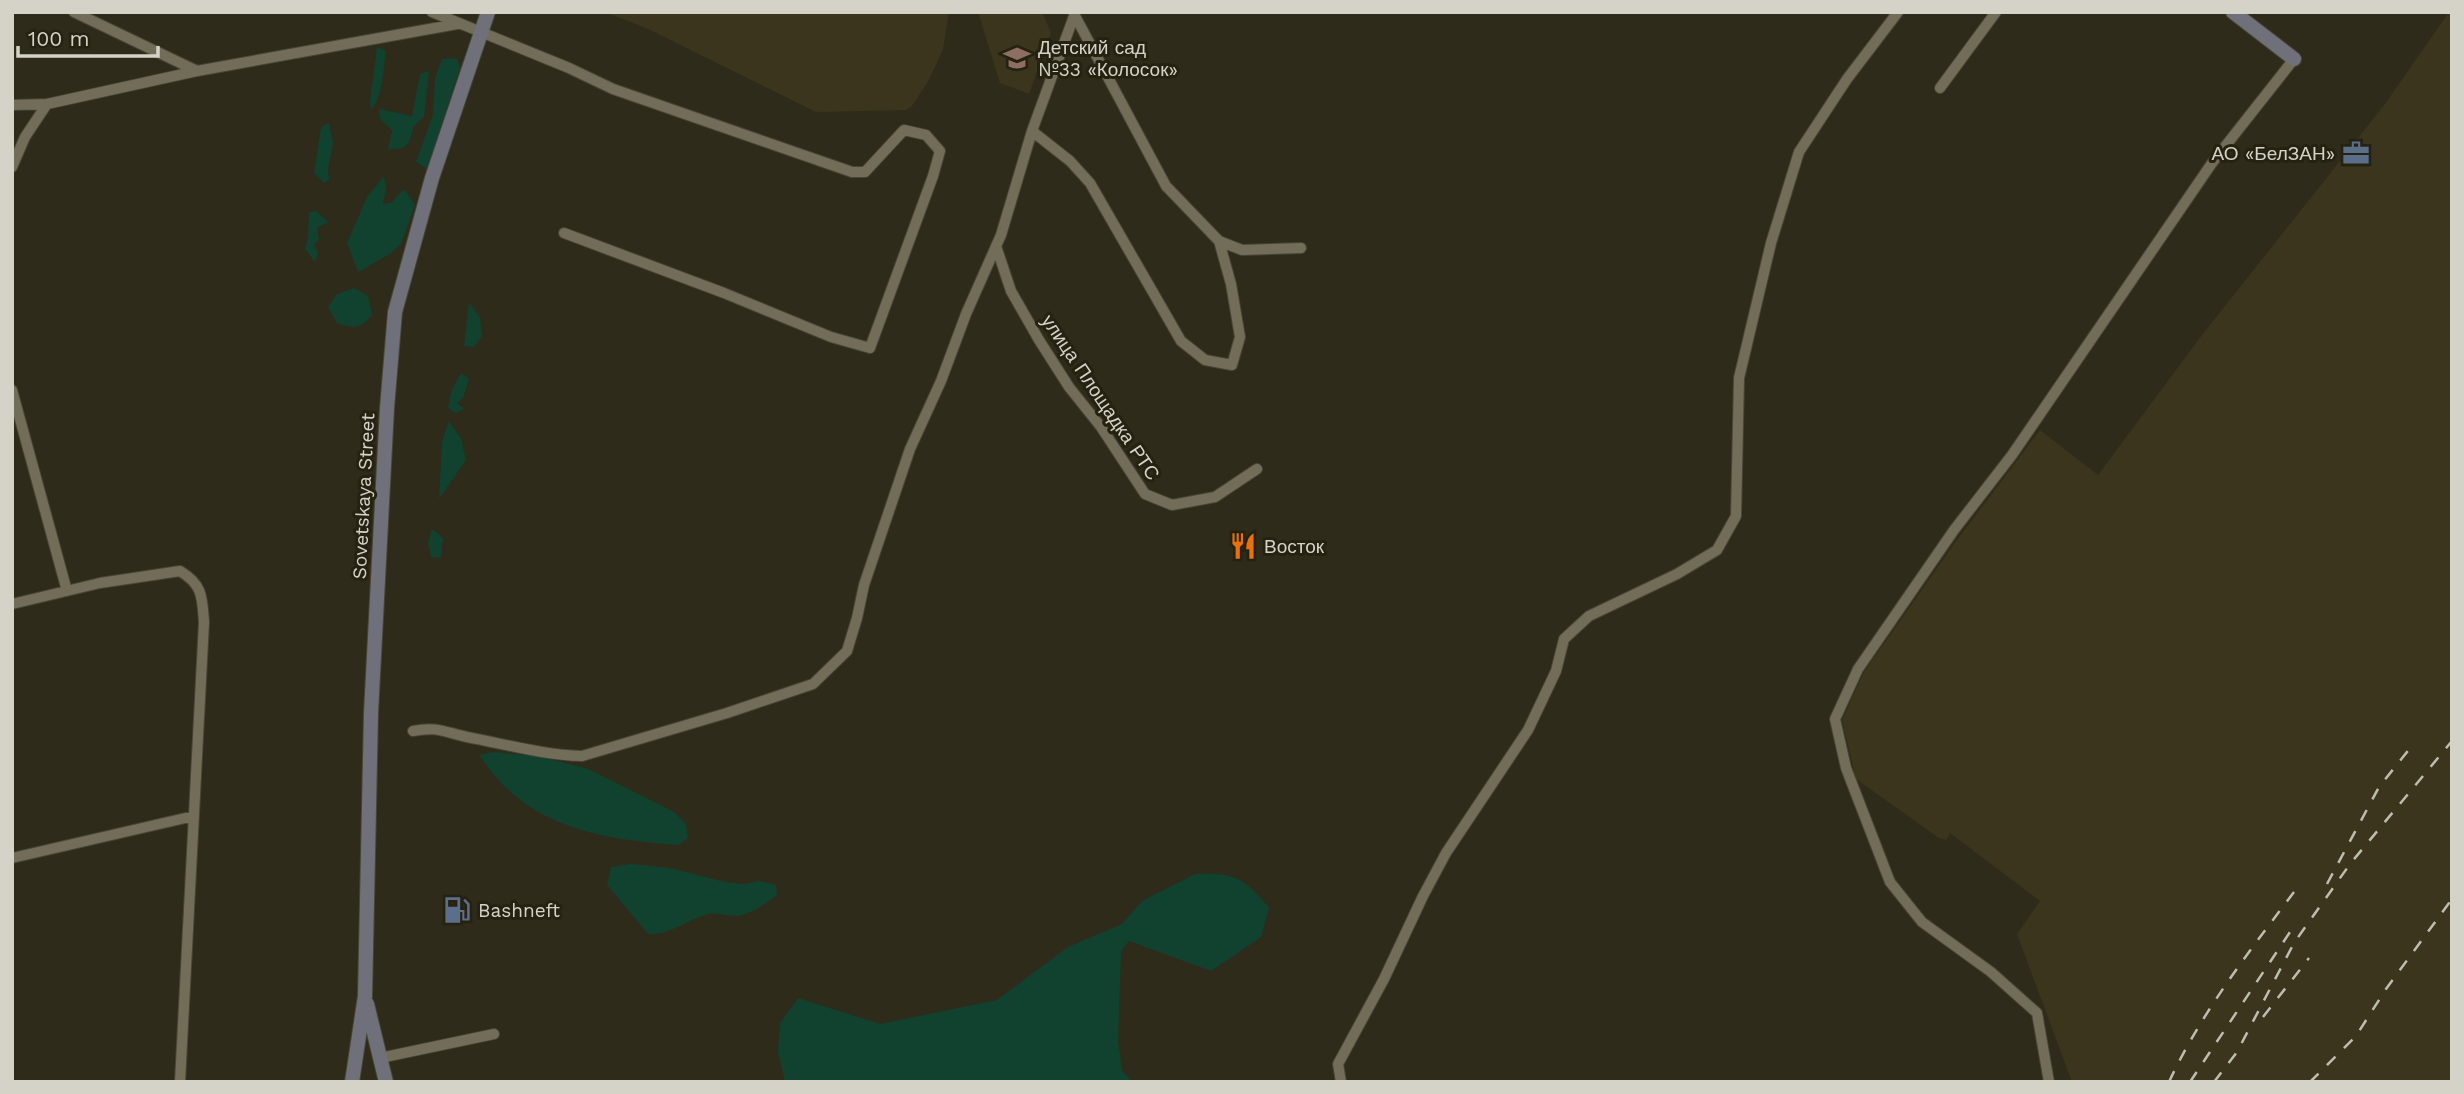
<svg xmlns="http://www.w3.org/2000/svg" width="2464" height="1094" viewBox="0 0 2464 1094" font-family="'Work Sans',sans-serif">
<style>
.built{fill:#3a351c}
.green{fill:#10422f}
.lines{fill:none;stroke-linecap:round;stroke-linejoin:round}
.street-casing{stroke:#484637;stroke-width:12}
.secondary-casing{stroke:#484637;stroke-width:16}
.street{stroke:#716d59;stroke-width:10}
.secondary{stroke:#70707b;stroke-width:14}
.rail{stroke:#bfbdb1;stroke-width:2.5;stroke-dasharray:12 12;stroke-linecap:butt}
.labels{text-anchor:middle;stroke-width:6;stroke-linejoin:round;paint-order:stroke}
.poi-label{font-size:19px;fill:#d5d3c8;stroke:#262211;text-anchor:start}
.street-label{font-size:19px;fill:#d5d3c8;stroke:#262211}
</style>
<rect width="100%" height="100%" fill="#2f2b1a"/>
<!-- built -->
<path class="built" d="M605 12H949L943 49 929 80 912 106 906 110 816 112 646 28Z
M978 12H1042L1051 33 1029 94 1000 83Z
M2449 12H2452V1082H2072L2017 934 2040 901 1950 833 1946 840 1939 838 1856 779 1842 720 1864 672 1954 544 2040 430 2098 475 2202 335 2385 104Z"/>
<!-- green -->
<path class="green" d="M377 47 386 51C383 68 383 97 371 110L370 101Z
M457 58 460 68 427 169 416 162 433 115 435 78 442 59Z
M429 71 424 117 414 126 409 142 403 148 388 149 392 130 380 119 379 109 412 116 420 74Z
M329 123 333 143 328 170 329 180 324 183 314 173 321 127Z
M384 176 386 188 383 204 391 203 404 189 415 205 401 244 390 254 358 272 347 243 367 197Z
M316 211 328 222 317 228 319 240 314 244 318 253 315 262 305 249 308 238 309 212Z
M354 288 368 296 372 315C360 329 354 329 337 323L328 307 337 294Z
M469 302 480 318 482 336 474 347 464 346Z
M461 373 469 379 463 398 457 403 464 409 456 413 448 408 452 389Z
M449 421 461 439 466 460 439 499 442 442Z
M432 529 443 538 441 558 431 557 428 543Z
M493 752 542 757 588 769 674 812 686 824 688 838 679 845C616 841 550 832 503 785 494 776 487 765 479 755Z
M631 864 670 868 725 882 743 884 759 881 776 885 777 895C766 903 752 914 738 916 726 917 717 911 705 915 685 921 668 936 648 934L607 885 611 867Z
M1195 874C1236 873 1243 877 1269 908L1261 937 1211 971 1129 941 1121 951 1118 1041 1122 1070 1132 1082H785L778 1052 780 1023 798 998 880 1024 997 1000 1068 947 1122 924 1142 901Z"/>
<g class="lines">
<defs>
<path id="street" d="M74 12 197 71
M432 12 569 68 613 89 852 172H865L904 130 926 135 940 151 933 176 870 348 831 337 724 293 564 233
M1073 12 1166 186 1219 241 1242 250 1301 248
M1940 88 1996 12
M12 105 47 104 197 71 457 24
M1032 131 1070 161 1090 183 1181 341 1205 360 1232 365 1240 337 1231 284 1219 241
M12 167 25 137 47 104
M996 246 1011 291 1039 340 1069 387 1101 427 1145 494 1172 505 1215 497 1257 469
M12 390 67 591
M12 604 100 583 180 571C203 585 202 597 204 622L180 1082
M413 731C437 726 444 732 467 737 505 744 543 755 582 756L727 713 813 684 847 651 857 618 864 585 910 449 941 381 966 314 1001 235 1032 131 1074 16
M12 858 194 816
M380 1058 494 1034
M1341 1082 1338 1064 1384 979 1423 896 1446 853 1528 730 1556 671 1564 639 1589 616 1677 574 1717 550 1736 516 1739 378 1771 243 1799 152 1847 79 1898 12
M2049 1082 2037 1013 1991 972 1922 922 1890 882 1846 768 1835 719 1858 669 1954 530 2012 455 2212 163 2294 59"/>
<path id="secondary" d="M2233 12 2294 59
M367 1004 386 1082
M352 1082 365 996 371 713 387 408 395 312 432 178 488 12"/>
</defs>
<!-- street casing -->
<use href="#street" class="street-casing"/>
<!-- secondary casing -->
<use href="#secondary" class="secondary-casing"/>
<!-- street -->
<use href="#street" class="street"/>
<!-- secondary -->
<use href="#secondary" class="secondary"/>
<!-- rail -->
<path class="rail" d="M2327 884 2379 787 2411 747
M2263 1017 2309 958
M2169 1082C2201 1013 2248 953 2294 892
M2190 1082 2290 932
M2214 1082 2237 1052 2294 943 2350 864 2452 741
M2310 1082 2356 1036 2386 989 2452 899"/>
</g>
<!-- icons -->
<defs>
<symbol id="school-bare" viewBox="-9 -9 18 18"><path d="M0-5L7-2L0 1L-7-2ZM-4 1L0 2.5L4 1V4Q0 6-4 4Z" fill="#8d6e63" stroke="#262211" stroke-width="2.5" paint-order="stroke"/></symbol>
<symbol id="office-bare" viewBox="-9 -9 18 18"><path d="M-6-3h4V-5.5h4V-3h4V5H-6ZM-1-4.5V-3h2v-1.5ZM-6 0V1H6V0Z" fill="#5c6f8a" stroke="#262211" stroke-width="2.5" paint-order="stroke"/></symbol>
<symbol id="restaurant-bare" viewBox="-9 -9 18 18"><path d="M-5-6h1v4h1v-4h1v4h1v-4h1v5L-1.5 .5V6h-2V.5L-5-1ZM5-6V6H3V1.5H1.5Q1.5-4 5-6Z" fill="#e8710a" stroke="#262211" stroke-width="2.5" paint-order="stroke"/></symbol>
<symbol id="fuel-bare" viewBox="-9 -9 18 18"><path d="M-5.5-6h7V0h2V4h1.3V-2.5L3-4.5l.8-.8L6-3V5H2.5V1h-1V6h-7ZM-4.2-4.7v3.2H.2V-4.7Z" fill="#5c6f8a" stroke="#262211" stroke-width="2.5" paint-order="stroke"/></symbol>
</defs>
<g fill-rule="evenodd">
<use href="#school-bare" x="998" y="39" width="38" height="38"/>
<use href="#office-bare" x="2337" y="134" width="38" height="38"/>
<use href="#restaurant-bare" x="1224" y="527" width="38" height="38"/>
<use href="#fuel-bare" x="438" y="891" width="38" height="38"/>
</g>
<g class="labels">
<!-- poi labels -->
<g class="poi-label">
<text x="1038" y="54">Детский сад<tspan x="1038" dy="22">№33 «Колосок»</tspan></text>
<text x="2335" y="160" text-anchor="end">АО «БелЗАН»</text>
<text x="1264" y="553">Восток</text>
<text x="478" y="917">Bashneft</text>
</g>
<!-- street labels -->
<g class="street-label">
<text transform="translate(1101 397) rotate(56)" y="7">улица Площадка РТС</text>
<text transform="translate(363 496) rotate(-87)" y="7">Sovetskaya Street</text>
</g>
</g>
<!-- border -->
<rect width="2464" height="1094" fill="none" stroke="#d5d3c8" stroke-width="28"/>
<!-- scale -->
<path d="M18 46v10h140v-10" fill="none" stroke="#d5d3c8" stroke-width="3.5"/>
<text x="28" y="46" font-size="21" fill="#d5d3c8" stroke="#262211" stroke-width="5" paint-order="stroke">100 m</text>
</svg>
